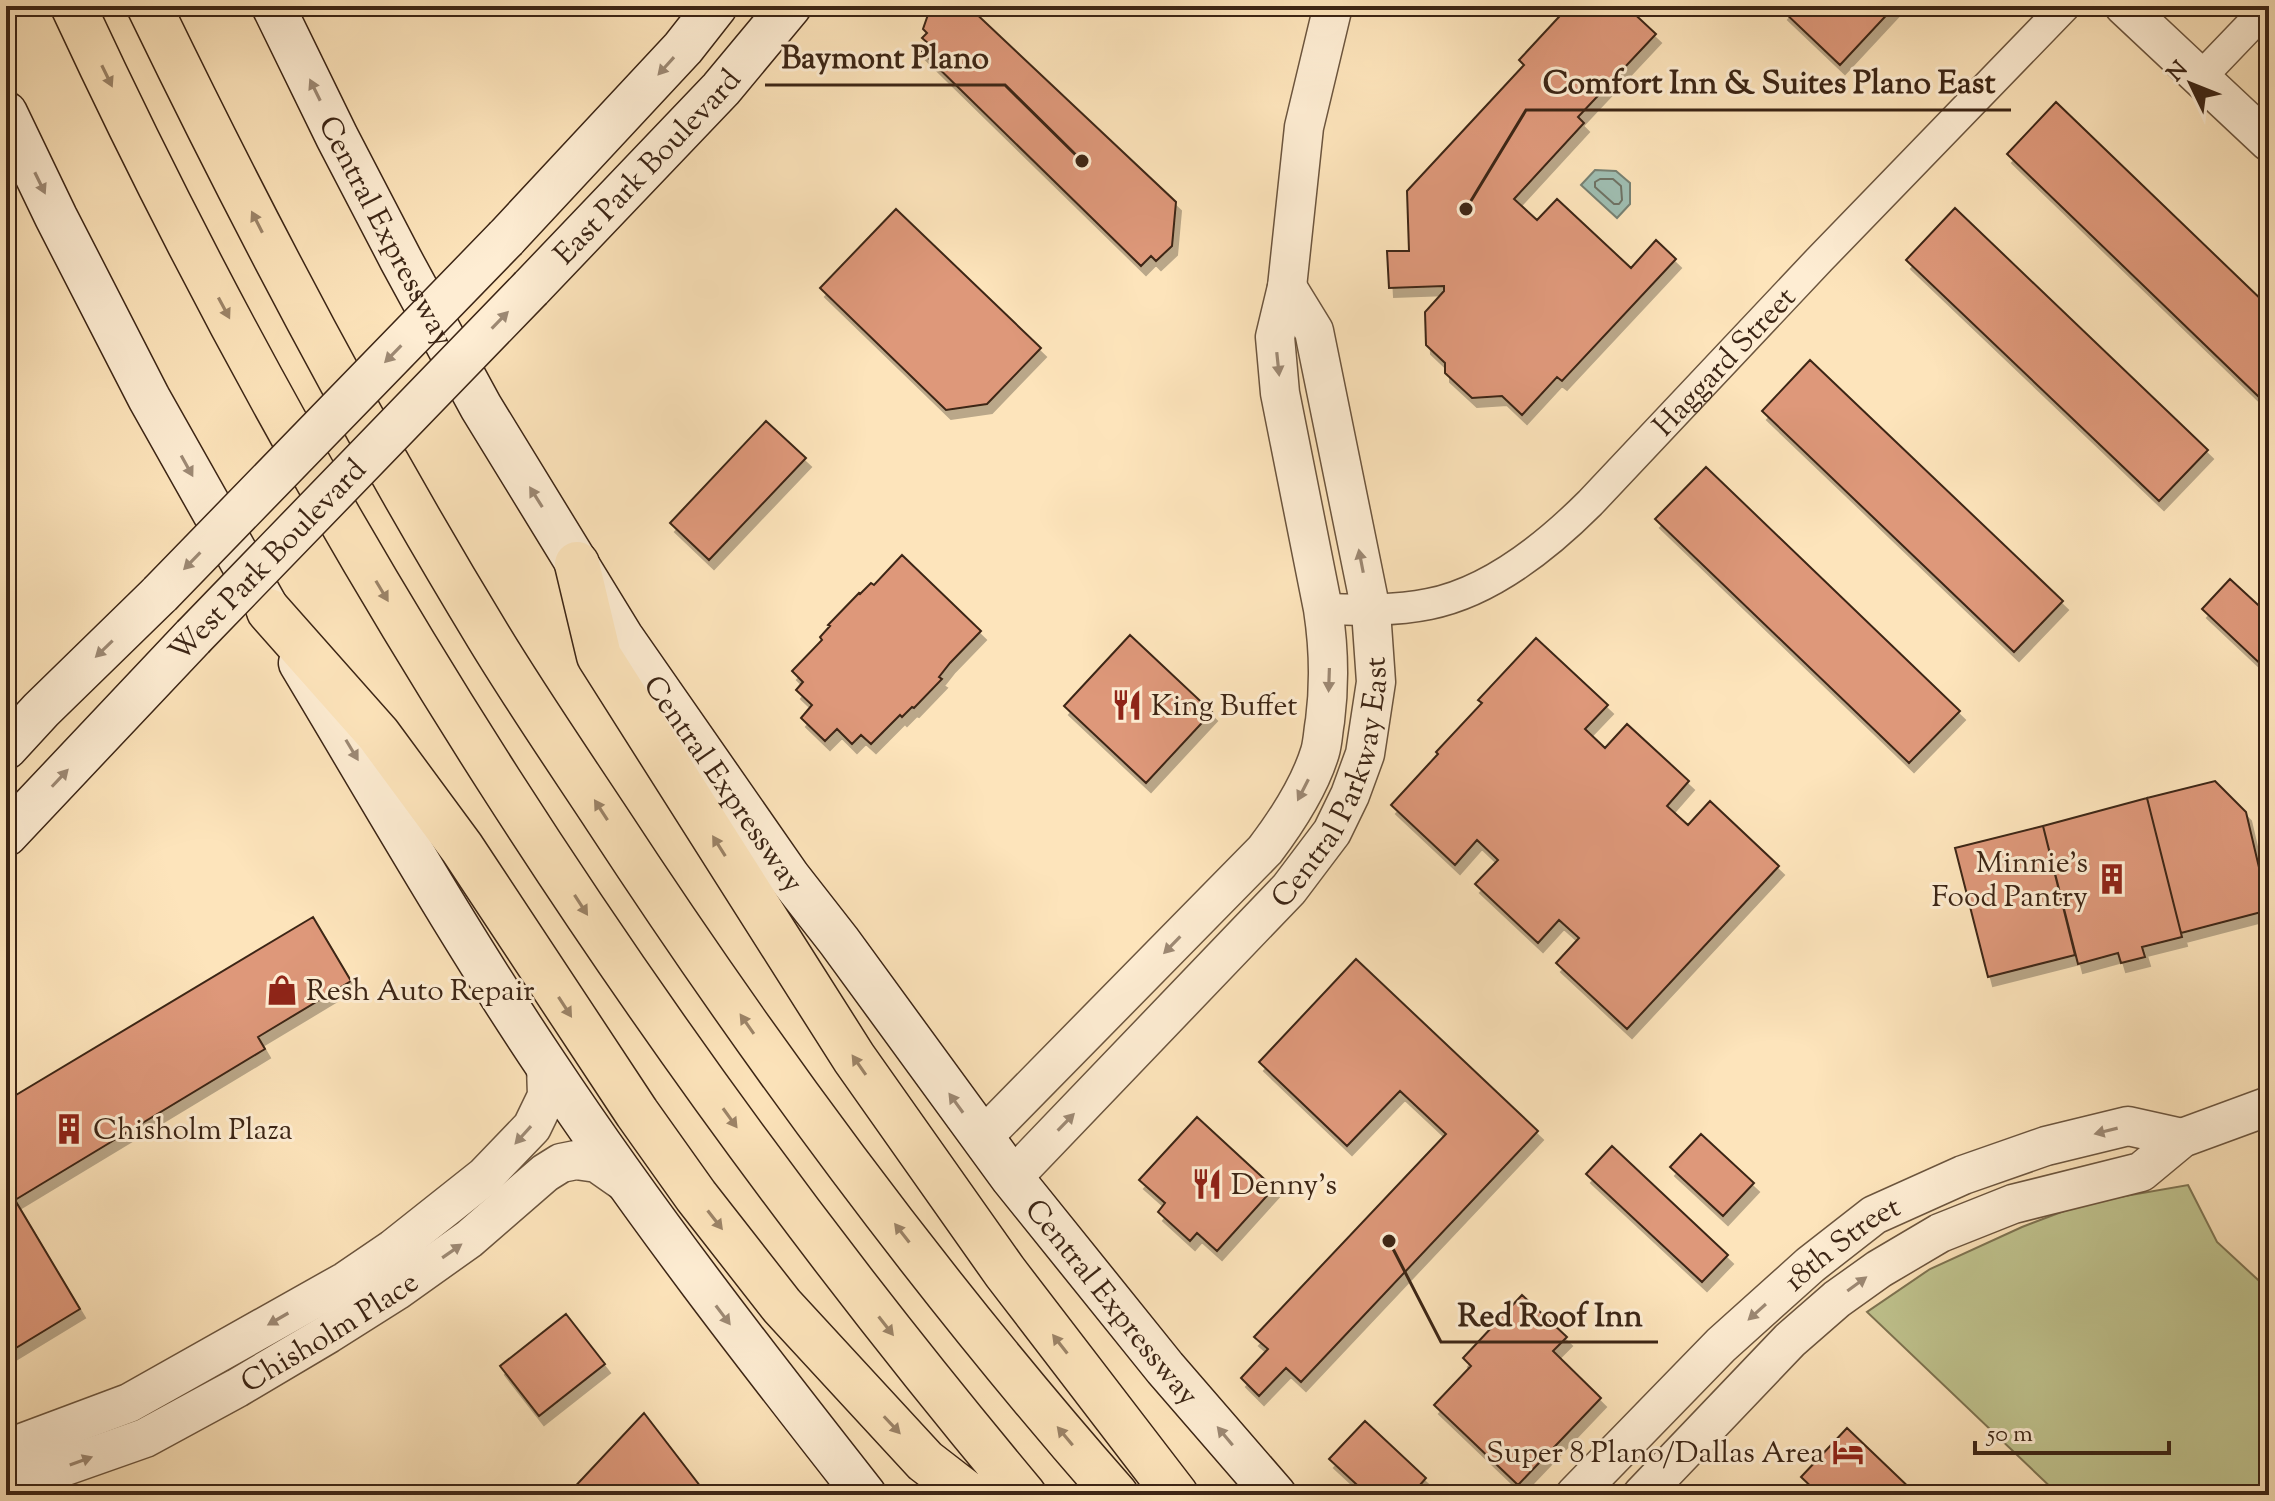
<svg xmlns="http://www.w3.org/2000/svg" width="2275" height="1501" viewBox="0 0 2275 1501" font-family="'Sorts Mill Goudy',serif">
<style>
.green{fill:#c0c48f;stroke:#7e7452;stroke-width:2}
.water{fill:#9fbeb2;stroke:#778173;stroke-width:2}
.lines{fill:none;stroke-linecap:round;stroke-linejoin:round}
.shore{stroke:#6e7264;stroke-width:2}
.building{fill:#de987a;stroke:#3c2515;stroke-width:2;filter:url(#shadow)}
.minor-casing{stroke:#6c553e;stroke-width:33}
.tertiary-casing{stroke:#6c553e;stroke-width:41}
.secondary-casing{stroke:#3c2515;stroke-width:45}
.motorway-casing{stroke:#3c2515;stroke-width:47}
.minor{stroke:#feedd3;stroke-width:30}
.tertiary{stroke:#feedd3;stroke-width:38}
.secondary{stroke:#feedd3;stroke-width:42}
.motorway{stroke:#fde4bb;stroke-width:44}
.secondary-bridge-casing{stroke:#3c2515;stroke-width:45;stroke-linecap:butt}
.secondary-bridge{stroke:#feedd3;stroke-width:42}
.oneway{fill:#9d8974}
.oneway2{fill:#9c8468}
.labels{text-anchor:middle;stroke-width:6;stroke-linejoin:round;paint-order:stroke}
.street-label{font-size:30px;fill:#3c2515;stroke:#feedd3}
.poi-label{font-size:30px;fill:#3c2515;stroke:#feedd3;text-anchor:start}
.leader{fill:none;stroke:#3c2515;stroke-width:3}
.callout-dot{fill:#3c2515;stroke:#feedd3;stroke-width:3}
.callout-label{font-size:32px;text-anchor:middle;font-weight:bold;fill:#3c2515;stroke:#feedd3;stroke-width:6;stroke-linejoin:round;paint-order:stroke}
</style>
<defs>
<filter id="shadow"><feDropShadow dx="5" dy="9" stdDeviation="0" flood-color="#0004"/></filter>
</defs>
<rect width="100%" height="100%" fill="#fde4bb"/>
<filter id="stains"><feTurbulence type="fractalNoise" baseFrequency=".0025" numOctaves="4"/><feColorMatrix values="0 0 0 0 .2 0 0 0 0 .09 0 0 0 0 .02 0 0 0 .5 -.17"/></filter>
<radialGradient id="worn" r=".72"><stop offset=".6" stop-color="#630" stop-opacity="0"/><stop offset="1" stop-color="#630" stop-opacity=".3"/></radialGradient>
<!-- green -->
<path class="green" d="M2188 1185 2217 1242 2269 1290V1495H2059L1867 1312 1930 1269 2022 1227 2085 1203Z"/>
<!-- water -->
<path class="water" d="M1595 170 1616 171 1630 183V204L1617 218 1581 185Z"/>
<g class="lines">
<!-- shore -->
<path class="shore" d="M1600 179H1613L1621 186 1622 200 1619 204H1614L1595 187V182Z"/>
</g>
<!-- building -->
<path class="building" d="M931 6H968L1176 202 1172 246 1156 261 1151 256 1141 266 921 51 929 44 922 38 927 33 923 29Z
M1569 6H1626L1656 34 1578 117 1584 123 1514 199 1537 220 1557 199 1631 268 1656 240 1676 259 1562 381 1557 377 1522 415 1502 396 1472 398 1445 373V363L1426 345 1425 312 1444 291V286L1389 288 1387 251H1409L1407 191 1524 65 1519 60Z
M1787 6H1895L1840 65 1783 11Z
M2056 102 2269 307V389L2260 398 2007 154Z
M1955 208 2208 450 2159 501 1906 260Z
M896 209 1041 348 987 404 946 410 820 288Z
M1810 360 2063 601 2014 652 1762 411Z
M766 421 806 458 709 560 670 523Z
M1706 467 1960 711 1909 763 1655 519Z
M902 555 981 631 950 663 939 677 942 679 914 708 912 707 902 717 900 715 871 744 861 735 852 744 837 729 825 741 801 718 812 705 796 690 803 682 792 671 822 640 820 637 830 626 828 625 859 593 860 594 871 583 874 585Z
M2230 579 2269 615V672L2202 609Z
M1130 635 1212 712 1146 783 1064 706Z
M1536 638 1608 705 1585 729 1605 748 1627 724 1689 781 1667 806 1688 825 1710 801 1779 866 1627 1029 1556 963 1579 938 1559 920 1538 943 1475 884 1498 860 1477 840 1455 865 1391 805 1438 754 1436 752 1482 703 1478 700Z
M2215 781 2246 812 2269 910 2181 933 2147 798Z
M2147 798 2182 937 2142 947 2145 957 2121 963 2118 953 2078 964 2043 826Z
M2043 826 2075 955 1988 977 1955 848Z
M313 917 351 981 258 1037 265 1049 15 1200 80 1309 6 1354V1101Z
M1356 959 1538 1131 1301 1382 1286 1368 1259 1396 1241 1378 1268 1349 1254 1337 1446 1134 1400 1091 1347 1146 1259 1062Z
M1197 1117 1274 1188 1217 1251 1197 1233 1190 1241 1158 1212 1165 1203 1139 1180Z
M1701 1134 1754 1183 1723 1216 1670 1167Z
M1612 1146 1728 1255 1702 1282 1586 1174Z
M1522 1295 1567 1337 1553 1351 1601 1398 1518 1485 1434 1405 1471 1366 1463 1358Z
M566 1314 605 1364 539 1416 500 1366Z
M644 1413 707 1495H567Z
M1365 1421 1426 1478 1420 1485 1431 1495H1368L1329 1459Z
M1847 1428 1917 1495H1820L1801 1477Z"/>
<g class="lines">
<defs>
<g id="minor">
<path d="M2200 78 2269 6"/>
<path id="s1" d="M1323 609C1358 610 1395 611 1429 604 1490 592 1547 546 1590 503L1820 259 2065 6"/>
</g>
<g id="tertiary">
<path d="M2124 6 2269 142"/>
<path d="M982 1138 1265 850C1287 821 1309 788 1320 752 1323 742 1323 731 1325 721 1330 682 1329 648 1323 609L1280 393 1275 337 1287 287 1304 127 1333 6"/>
<path id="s2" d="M1012 1178 1289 889 1332 832 1350 795 1365 754 1376 682 1371 611 1314 331 1287 287"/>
<path d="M6 1449 129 1403 346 1281 393 1249 485 1176 532 1127 547 1096 546 1065"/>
<path id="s3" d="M6 1487 145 1438 237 1388 328 1334 396 1291 469 1239 545 1173 561 1163 576 1160 597 1163 627 1184"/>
<path id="s4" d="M1575 1495 1721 1345 1810 1265 1874 1215 1963 1175 2046 1146 2128 1126 2182 1138"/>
<path d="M1642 1495 1790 1340 1837 1299 1879 1269 1940 1233 2013 1204 2141 1172 2182 1138 2269 1106"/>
</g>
<g id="secondary">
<path id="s5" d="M273 6 337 137 401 260 481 407 622 637 789 877 839 941 1012 1178 1165 1368 1275 1495"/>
<path d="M6 113 56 217 149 398 268 609"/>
<path d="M506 238 683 48 716 6"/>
<path id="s6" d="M531 288 721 89 790 6"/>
<path d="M300 663C381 798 459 935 547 1066 646 1215 755 1355 865 1495"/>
<path d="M6 748 41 710 160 594"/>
<path d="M6 835 193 637"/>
</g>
<path id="motorway" d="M73 6C322 542 645 1042 1024 1495
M149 6C253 221 364 432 488 636 525 697 566 757 605 816 760 1053 929 1282 1116 1495
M577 564 599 656 854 1058 1005 1272 1176 1495
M269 611 378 734 462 848 637 1113 696 1196 782 1306 925 1461 969 1495"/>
</defs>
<!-- minor casing -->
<use href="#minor" class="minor-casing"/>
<!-- tertiary casing -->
<use href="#tertiary" class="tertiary-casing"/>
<!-- secondary casing -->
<use href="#secondary" class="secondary-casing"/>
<!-- motorway casing -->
<use href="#motorway" class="motorway-casing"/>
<!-- minor -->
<use href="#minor" class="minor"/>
<!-- tertiary -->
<use href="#tertiary" class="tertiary"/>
<!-- secondary -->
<use href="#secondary" class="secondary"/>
<!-- motorway -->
<use href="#motorway" class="motorway"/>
<defs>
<path id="secondary-bridge" d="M160 594 506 238
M193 637 531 288"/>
</defs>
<!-- secondary-bridge casing -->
<use href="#secondary-bridge" class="secondary-bridge-casing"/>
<!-- secondary-bridge -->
<use href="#secondary-bridge" class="secondary-bridge"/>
</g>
<!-- one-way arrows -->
<defs><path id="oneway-solid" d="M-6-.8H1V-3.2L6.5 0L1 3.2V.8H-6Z" transform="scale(2)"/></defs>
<g class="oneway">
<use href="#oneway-solid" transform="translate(666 66) rotate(132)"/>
<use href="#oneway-solid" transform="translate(315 90) rotate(-116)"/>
<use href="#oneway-solid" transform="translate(40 183) rotate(64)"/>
<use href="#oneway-solid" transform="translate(500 320) rotate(-46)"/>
<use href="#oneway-solid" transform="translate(393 354) rotate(134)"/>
<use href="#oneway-solid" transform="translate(1278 364) rotate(84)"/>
<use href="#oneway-solid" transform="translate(187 466) rotate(61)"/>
<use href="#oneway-solid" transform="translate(536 497) rotate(-122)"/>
<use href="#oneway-solid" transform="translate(192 561) rotate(134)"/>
<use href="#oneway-solid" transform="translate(1361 561) rotate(-101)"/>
<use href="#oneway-solid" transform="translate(104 649) rotate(136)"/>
<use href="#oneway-solid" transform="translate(1329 680) rotate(92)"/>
<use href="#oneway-solid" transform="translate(352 750) rotate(59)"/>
<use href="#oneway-solid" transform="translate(60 778) rotate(-47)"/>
<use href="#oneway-solid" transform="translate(1303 790) rotate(117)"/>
<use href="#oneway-solid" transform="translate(1172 945) rotate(134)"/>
<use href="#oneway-solid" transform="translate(956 1103) rotate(-126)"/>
<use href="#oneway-solid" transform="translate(1066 1122) rotate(-46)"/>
<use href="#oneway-solid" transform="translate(2106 1131) rotate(166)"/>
<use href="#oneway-solid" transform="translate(523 1135) rotate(132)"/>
<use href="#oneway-solid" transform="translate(452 1251) rotate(-35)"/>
<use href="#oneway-solid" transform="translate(1857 1284) rotate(-36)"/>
<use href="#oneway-solid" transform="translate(1757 1312) rotate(138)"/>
<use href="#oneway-solid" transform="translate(723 1315) rotate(53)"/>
<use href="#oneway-solid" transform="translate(278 1319) rotate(150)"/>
<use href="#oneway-solid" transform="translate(1225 1436) rotate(-130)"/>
<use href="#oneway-solid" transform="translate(81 1461) rotate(-20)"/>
</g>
<g class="oneway2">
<use href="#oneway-solid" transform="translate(107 76) rotate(64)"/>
<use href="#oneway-solid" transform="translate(257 222) rotate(-117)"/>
<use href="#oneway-solid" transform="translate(224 308) rotate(62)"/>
<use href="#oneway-solid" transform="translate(382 591) rotate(59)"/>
<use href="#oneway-solid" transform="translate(601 810) rotate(-123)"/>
<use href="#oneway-solid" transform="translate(719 846) rotate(-122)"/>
<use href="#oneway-solid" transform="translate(581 905) rotate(57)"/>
<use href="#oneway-solid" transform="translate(565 1007) rotate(57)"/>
<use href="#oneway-solid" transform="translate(747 1024) rotate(-125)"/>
<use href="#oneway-solid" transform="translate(859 1065) rotate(-125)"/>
<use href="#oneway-solid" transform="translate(730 1118) rotate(54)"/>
<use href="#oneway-solid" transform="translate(715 1220) rotate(52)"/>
<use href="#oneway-solid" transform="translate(902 1233) rotate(-128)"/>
<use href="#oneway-solid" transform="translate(886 1326) rotate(52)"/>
<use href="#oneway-solid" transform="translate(1060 1344) rotate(-128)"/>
<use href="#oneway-solid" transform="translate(892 1425) rotate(47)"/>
<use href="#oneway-solid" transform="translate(1065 1436) rotate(-130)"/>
</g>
<!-- icons -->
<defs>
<symbol id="restaurant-bare" viewBox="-9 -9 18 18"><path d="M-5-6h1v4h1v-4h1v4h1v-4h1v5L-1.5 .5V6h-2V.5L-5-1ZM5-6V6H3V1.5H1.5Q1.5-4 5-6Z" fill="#8f2418" stroke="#feedd3" stroke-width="2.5" paint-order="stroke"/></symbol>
<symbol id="building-bare" viewBox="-9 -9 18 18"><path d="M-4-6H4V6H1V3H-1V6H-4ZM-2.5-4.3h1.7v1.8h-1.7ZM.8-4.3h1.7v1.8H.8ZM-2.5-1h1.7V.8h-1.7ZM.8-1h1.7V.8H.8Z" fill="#8f2418" stroke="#feedd3" stroke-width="2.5" paint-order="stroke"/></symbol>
<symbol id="shop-bare" viewBox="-9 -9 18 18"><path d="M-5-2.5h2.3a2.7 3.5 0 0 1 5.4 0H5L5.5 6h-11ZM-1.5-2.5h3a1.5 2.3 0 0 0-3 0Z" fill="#8f2418" stroke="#feedd3" stroke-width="2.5" paint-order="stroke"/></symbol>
<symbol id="hotel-bare" viewBox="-9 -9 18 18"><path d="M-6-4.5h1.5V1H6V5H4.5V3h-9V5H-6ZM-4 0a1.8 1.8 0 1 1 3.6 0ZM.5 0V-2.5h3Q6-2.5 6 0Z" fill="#8f2418" stroke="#feedd3" stroke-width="2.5" paint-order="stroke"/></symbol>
</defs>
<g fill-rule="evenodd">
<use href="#restaurant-bare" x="1105" y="683" width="44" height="44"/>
<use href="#building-bare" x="2090" y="857" width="44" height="44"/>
<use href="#shop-bare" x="260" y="968" width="44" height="44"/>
<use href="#building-bare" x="47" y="1107" width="44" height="44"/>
<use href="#restaurant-bare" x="1185" y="1162" width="44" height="44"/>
<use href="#hotel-bare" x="1826" y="1430" width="44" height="44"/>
</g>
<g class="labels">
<!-- street labels -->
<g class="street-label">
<text dy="10" stroke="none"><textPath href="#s6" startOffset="168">East Park Boulevard</textPath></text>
<text dy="10" stroke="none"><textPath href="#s5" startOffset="252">Central Expressway</textPath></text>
<text dy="10" stroke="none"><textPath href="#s1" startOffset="494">Haggard Street</textPath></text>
<text transform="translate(267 560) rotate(-46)" y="10">West Park Boulevard</text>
<text dy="10" stroke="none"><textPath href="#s2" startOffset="518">Central Parkway East</textPath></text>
<text dy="10" stroke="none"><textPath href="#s5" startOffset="900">Central Expressway</textPath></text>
<text dy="10" stroke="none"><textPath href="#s4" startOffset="368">18th Street</textPath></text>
<text dy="10" stroke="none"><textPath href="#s5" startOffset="1548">Central Expressway</textPath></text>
<text dy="10" stroke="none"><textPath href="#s3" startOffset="360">Chisholm Place</textPath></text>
</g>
<!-- poi labels -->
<g class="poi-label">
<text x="1151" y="715">King Buffet</text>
<text x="2088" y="872" text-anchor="end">Minnie's<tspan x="2088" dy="34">Food Pantry</tspan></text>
<text x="306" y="1000">Resh Auto Repair</text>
<text x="93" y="1139">Chisholm Plaza</text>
<text x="1231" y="1194">Denny's</text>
<text x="1824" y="1462" text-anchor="end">Super 8 Plano/Dallas Area</text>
</g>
</g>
<!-- callouts -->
<path class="leader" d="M1082 161L1005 85H765M1466 209L1526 110H2011M1389 1241L1441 1342H1658"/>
<g class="callout-dot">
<circle cx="1082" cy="161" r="8"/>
<circle cx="1466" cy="209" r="8"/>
<circle cx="1389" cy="1241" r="8"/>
</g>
<g class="callout-label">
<text x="885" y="68">Baymont Plano</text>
<text x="1769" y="93">Comfort Inn &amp; Suites Plano East</text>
<text x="1550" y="1326">Red Roof Inn</text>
</g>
<!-- margin -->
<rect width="2275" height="1501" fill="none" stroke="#fde4bb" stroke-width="32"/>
<rect x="8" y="8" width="2259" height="1485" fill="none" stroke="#3c2515" stroke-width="4"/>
<rect x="16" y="16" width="2243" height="1469" fill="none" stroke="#3c2515" stroke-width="2"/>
<!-- north arrow -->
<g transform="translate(2191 84) rotate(313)" stroke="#feedd3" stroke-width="6" paint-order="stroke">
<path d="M0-6L14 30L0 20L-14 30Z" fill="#3c2515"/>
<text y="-12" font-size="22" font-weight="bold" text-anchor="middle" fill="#3c2515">N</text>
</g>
<!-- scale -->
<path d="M1975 1441v12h194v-12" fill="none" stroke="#3c2515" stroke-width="4"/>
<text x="1987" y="1441" font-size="24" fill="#3c2515" stroke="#feedd3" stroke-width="6" paint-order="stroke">50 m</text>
<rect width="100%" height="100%" filter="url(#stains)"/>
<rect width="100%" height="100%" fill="url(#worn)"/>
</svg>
